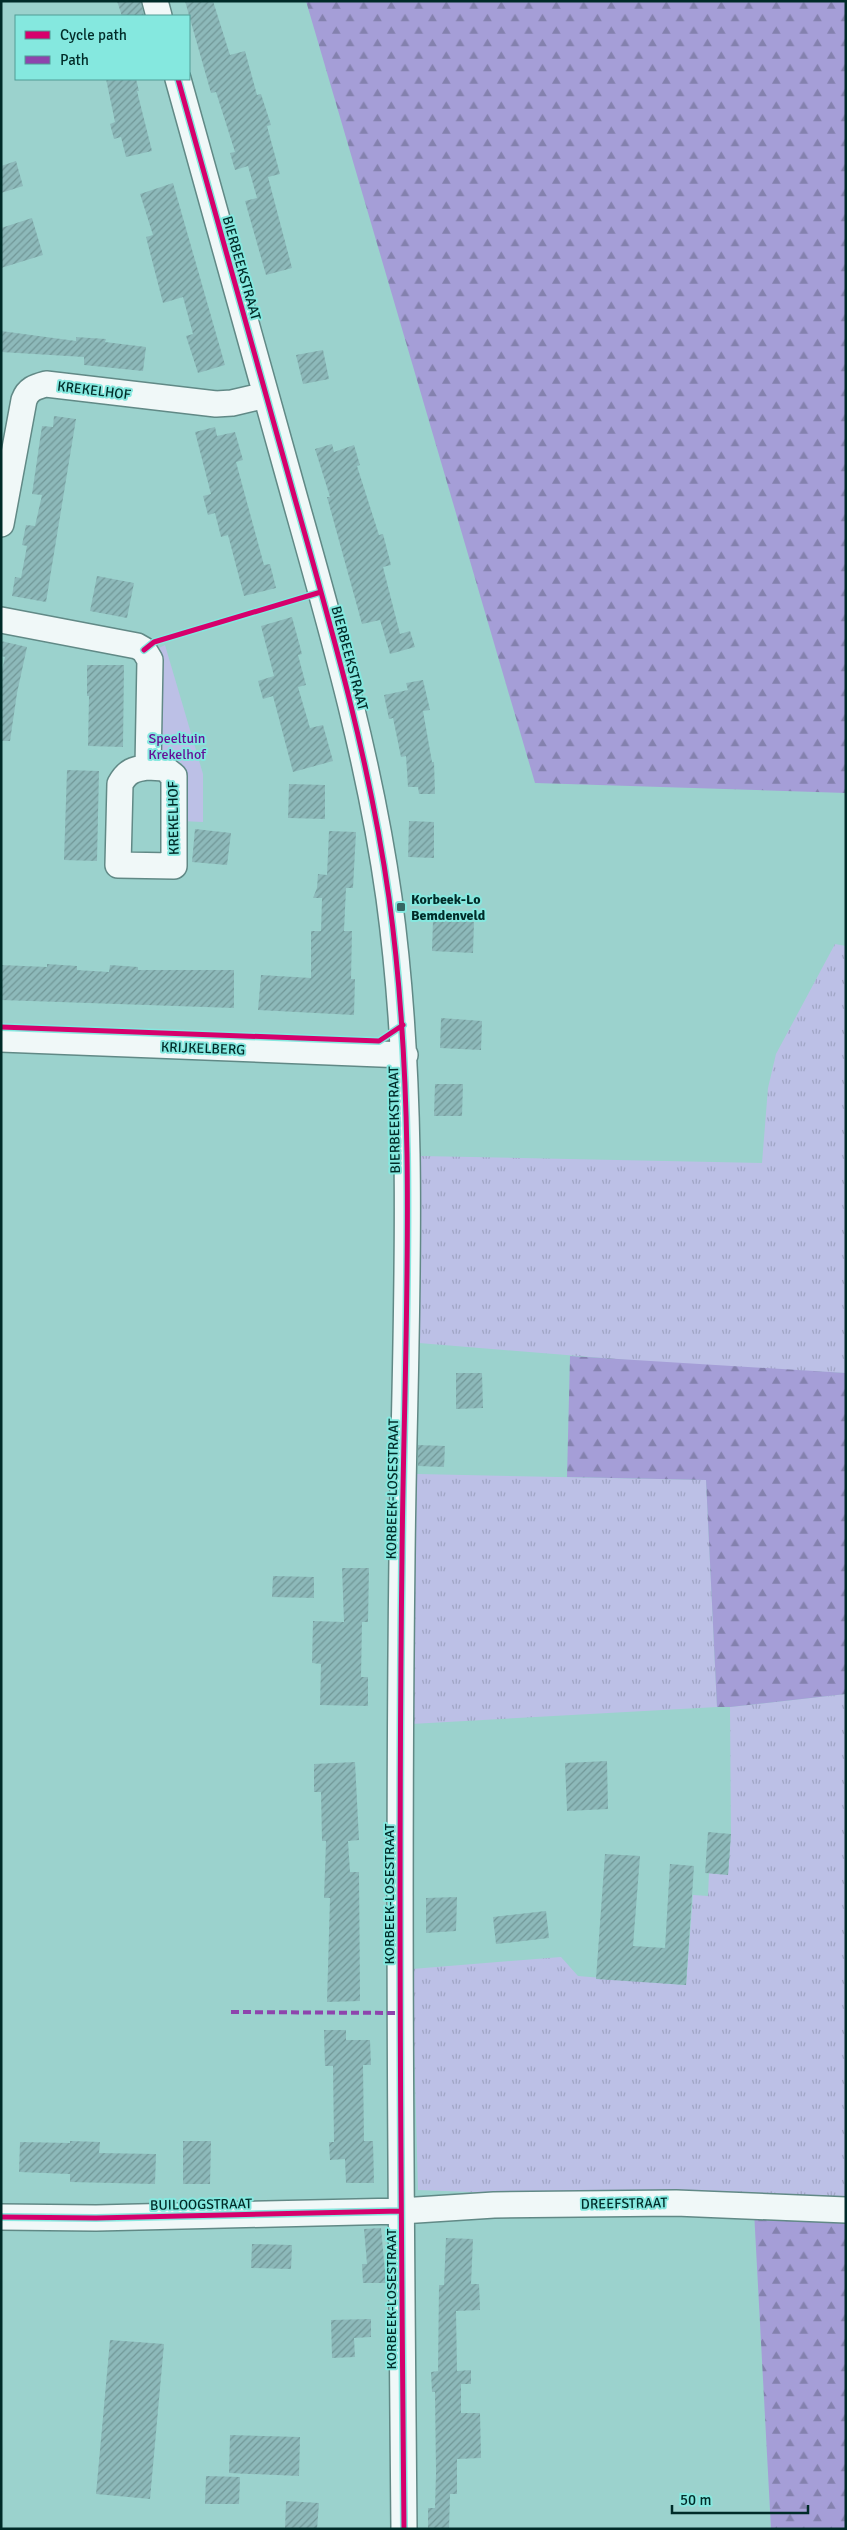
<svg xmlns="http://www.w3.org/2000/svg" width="847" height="2530" viewBox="0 0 847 2530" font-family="Signika,sans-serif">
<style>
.grass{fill:url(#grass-tufts)}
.forest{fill:url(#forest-firs)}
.park{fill:#bcc0e6}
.building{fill:url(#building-hatch)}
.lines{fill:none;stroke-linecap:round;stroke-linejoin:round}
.minor-casing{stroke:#618986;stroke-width:28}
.minor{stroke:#f0f8f8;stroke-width:25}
.quiet{stroke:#8e44ad;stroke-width:4;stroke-dasharray:8 4;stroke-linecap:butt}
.cycleway-casing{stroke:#85e8df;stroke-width:8}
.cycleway{stroke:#d6006c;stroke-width:5}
.poi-dot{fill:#366562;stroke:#85e8df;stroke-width:2}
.labels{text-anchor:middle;stroke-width:4;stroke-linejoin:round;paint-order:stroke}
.street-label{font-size:14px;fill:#002b28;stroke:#85e8df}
.park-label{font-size:14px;fill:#651097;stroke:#85e8df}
.poi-label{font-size:14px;font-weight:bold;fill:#002b28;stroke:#85e8df;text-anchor:start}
</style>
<defs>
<pattern id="grass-tufts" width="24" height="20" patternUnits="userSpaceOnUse" patternTransform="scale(1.25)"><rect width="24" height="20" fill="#bcc0e6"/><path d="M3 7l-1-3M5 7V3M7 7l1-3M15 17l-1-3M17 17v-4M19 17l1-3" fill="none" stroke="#a0a5c5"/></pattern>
<pattern id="forest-firs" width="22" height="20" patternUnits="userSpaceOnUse" patternTransform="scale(1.25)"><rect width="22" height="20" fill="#a59ed7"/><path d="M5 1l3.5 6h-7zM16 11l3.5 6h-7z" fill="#8481ae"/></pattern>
<pattern id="building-hatch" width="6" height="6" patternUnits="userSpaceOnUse" patternTransform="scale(1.25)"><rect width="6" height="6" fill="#8db9ba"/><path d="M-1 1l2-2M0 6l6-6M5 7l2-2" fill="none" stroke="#719797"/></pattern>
</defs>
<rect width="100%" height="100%" fill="#9bd2cd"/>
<!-- grass -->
<path class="grass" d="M835 944 846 946V1373L689 1365 419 1343 420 1156 762 1163 768 1088 776 1054Z
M417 1474 706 1480 717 1707 411 1724Z
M846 1694V2206L418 2190 412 1969 561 1957 578 1976 686 1985 693 1895 708 1896 709 1873 728 1874 731 1834 730 1707Z"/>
<!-- forest -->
<path class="forest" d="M306 1H846V793L535 783Z
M570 1356 846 1373V1694L730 1707H717L706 1480 567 1477Z
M754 2211 846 2214V2529H771Z"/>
<!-- park -->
<path class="park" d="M165 645 203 774V822L181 821 182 763 160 762 161 656 159 648Z"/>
<!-- building -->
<path class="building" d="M117 1H141L144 16H122Z
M185 1H213L230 55 245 51 257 95 261 94 271 125 267 126 280 174 268 177 292 268 266 275 245 201 257 198 248 166 235 170 230 153 235 152 216 92 211 93Z
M106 79H136L139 91H137L152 151 126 157 121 137 114 139 110 124 115 122Z
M16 161 23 186 1 193V166Z
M173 183 225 365 198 373 186 336 193 334 183 297 163 303 146 237 153 235 140 194Z
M32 218 43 255 1 268V228Z
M1 331 76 341V337L106 339 105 342 146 347 143 371 84 365V357L1 352Z
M323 350 329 379 303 384 296 355Z
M54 416 76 419 46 602 12 596 15 577 21 578 27 546 22 545 26 525 35 526 42 495 32 494 42 426 53 427Z
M215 427 217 436 235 432 243 460 236 462 264 565 270 564 276 588 244 596 228 535 221 537 215 513 208 515 203 496 211 494 195 432Z
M332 444 334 452 354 445 360 465 357 466 379 535 383 534 391 565 383 567 400 634 410 631 415 647 390 654 380 620 362 624 327 497H330L315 449Z
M97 576 134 583 127 618 90 611Z
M292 617 302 654 298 655 306 685 298 687 310 728 323 725 333 761 293 772 273 696 263 699 258 681 274 676 261 626Z
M1 641 27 647 17 693 10 741H1V675L5 657 1 656Z
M87 665H124L123 747 88 746 89 696H87Z
M423 680 430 710 423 711 432 762H434L435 794H419L418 787H408L406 756 401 757 393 718 389 719 384 695 408 690 406 683Z
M67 770 99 771 97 861 64 860Z
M289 784 325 785V819L288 818Z
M409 821 434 822V858L408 857Z
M195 829 231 833 227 865 192 862Z
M329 831 356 832 353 888H346L344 931H352L351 979H355L354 1015 258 1010 261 975 311 978V931H321L322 898H313L317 888 318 874 327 875Z
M433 920 474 922 473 953 432 951Z
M47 964 77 966V970L109 972 110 965 138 967V970H234V1008L1 1000V965L47 967Z
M441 1018 482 1021 481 1050 440 1048Z
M435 1084H463L462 1116H434Z
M456 1373H482L483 1408 456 1409Z
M418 1445 445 1446 444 1467 418 1466Z
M342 1568H369L368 1622H362L361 1677H368V1706L320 1705 321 1664 312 1663 313 1621 344 1622Z
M273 1576 314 1577V1598L272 1597Z
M607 1761 608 1809 567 1811 565 1763Z
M355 1762 359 1840 348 1841 350 1872H359L360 2001 327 2002 330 1898H324L326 1841H322L321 1792H314V1764Z
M708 1832 731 1834 728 1875 705 1873Z
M605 1854 640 1856 633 1946 665 1948 670 1864 694 1866 686 1985 596 1979Z
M457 1897 456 1931 426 1933V1898Z
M546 1911 549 1938 496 1944 493 1917Z
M324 2030H346V2040H370L371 2065H363L364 2141H373L374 2183H346L345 2159 330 2160 329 2142H334L333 2066H325Z
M70 2141 100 2142 99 2153 156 2154 155 2184 70 2182V2174L19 2172 20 2142 70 2143Z
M183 2141H211L210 2184H183Z
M381 2228 386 2283H363L362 2264H367L364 2229Z
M446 2238 473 2239 471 2284H479L480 2310 456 2311 457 2371 471 2370V2384H461V2413H480L481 2458 457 2459V2494H450L449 2529H428V2508H435L436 2473 435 2392H432L431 2372 438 2371 439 2285H444Z
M252 2244 292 2245 291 2269 251 2268Z
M371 2319V2337L354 2338 355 2357 332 2358 331 2320Z
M110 2340 164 2344 150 2499 96 2494Z
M230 2435 300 2437 299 2476 229 2473Z
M206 2476 240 2477 239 2504H205Z
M286 2501 319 2503 317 2529H285Z"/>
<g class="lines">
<defs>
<path id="minor" d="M155 1 159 16
M178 79C217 219 256 359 295 499 332 630 370 762 389 898 419 1117 404 1338 402 1557 398 1881 401 2205 404 2529
M1 524 24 400C28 389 35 387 46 384L216 404 232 403 266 395
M1 620 137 646 144 650 150 660 148 767
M148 767 164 768 174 776V866L118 865 120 784C127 771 134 769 148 767Z
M1 1039 405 1055
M1 2217 96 2218 401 2211 494 2205 676 2203 846 2210"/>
</defs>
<!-- minor casing -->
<use href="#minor" class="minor-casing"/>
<!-- minor -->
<use href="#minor" class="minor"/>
<!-- quiet -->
<path class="quiet" d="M231 2012 400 2013"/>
<defs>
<path id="cycleway" d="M178 79C217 219 256 359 295 499 332 630 370 762 389 898 419 1117 404 1338 402 1557 398 1881 401 2205 404 2529
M144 650 154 642 321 592
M1 1027 379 1041 403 1025
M1 2217 96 2218 401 2211"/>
</defs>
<!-- cycleway casing -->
<use href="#cycleway" class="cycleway-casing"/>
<!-- cycleway -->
<use href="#cycleway" class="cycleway"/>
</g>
<!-- markers -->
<rect class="poi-dot" x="396" y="902" width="10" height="10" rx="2.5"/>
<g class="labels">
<!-- street labels -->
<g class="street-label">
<text transform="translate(242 268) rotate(74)" y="5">BIERBEEKSTRAAT</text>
<text transform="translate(94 390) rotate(7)" y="5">KREKELHOF</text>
<text transform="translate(350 658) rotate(75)" y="5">BIERBEEKSTRAAT</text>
<text transform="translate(173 818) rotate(-91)" y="5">KREKELHOF</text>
<text transform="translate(203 1048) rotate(2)" y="5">KRIJKELBERG</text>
<text transform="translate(394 1120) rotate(-91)" y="5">BIERBEEKSTRAAT</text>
<text transform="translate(392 1489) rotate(-89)" y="5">KORBEEK-LOSESTRAAT</text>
<text transform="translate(389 1894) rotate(-90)" y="5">KORBEEK-LOSESTRAAT</text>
<text transform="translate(624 2203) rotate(-1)" y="5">DREEFSTRAAT</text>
<text transform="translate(201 2204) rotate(-1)" y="5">BUILOOGSTRAAT</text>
<text transform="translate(391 2299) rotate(-90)" y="5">KORBEEK-LOSESTRAAT</text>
</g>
<!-- park labels -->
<g class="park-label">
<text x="177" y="743">Speeltuin<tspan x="177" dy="16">Krekelhof</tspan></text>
</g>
<!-- poi labels -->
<g class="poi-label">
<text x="411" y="904">Korbeek-Lo<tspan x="411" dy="16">Bemdenveld</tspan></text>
</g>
</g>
<!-- border -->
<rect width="847" height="2530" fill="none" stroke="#002b28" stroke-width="5"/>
<!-- legend -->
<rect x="15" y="15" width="175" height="65" fill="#85e8df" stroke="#509c96"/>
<rect x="25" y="31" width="25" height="8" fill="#d6006c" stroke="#509c96"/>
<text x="60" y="40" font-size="15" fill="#002b28">Cycle path</text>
<rect x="25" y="56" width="25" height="8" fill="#8e44ad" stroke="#509c96"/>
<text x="60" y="65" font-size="15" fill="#002b28">Path</text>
<!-- scale -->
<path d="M672 2505v8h136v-8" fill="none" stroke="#002b28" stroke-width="2.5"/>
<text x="680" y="2505" font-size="15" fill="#002b28" stroke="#85e8df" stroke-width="4" paint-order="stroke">50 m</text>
</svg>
